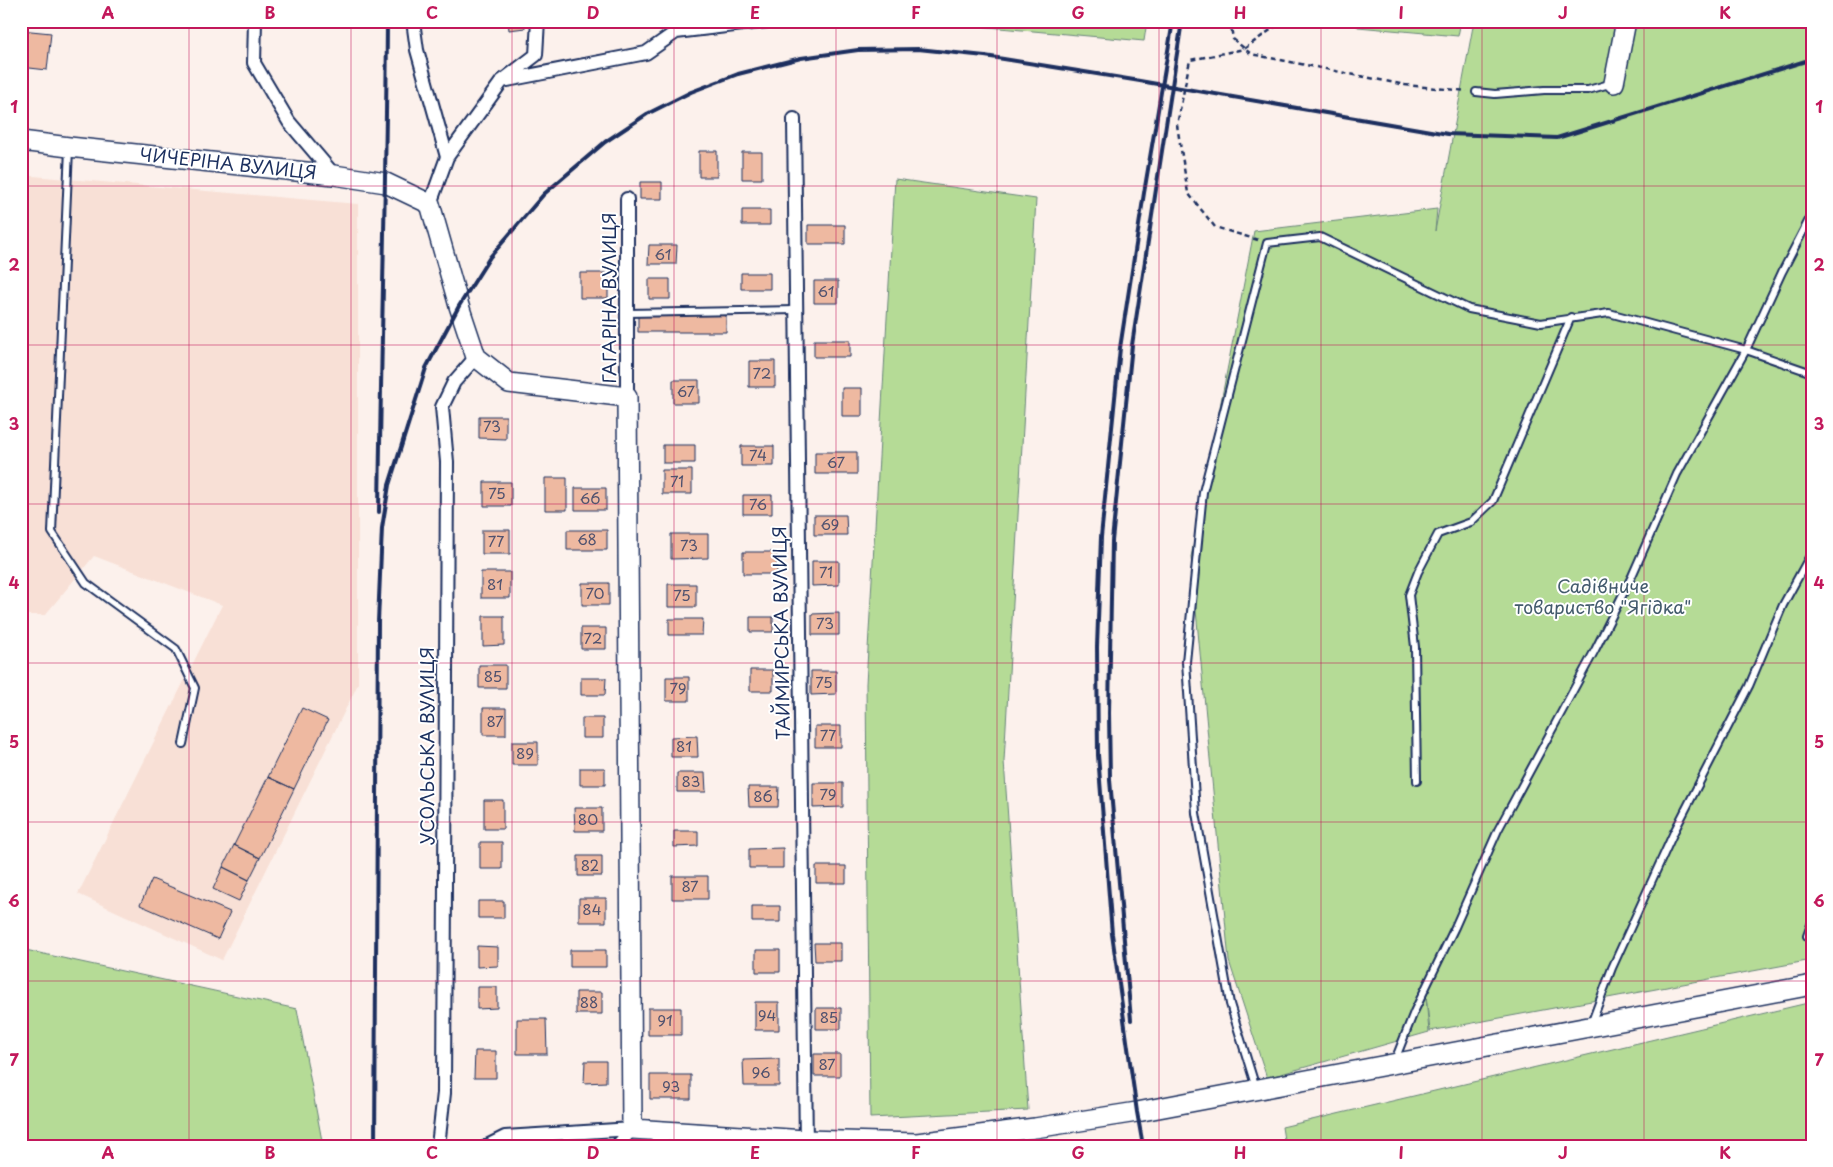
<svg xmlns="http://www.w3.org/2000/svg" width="1833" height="1167" viewBox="0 0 1833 1167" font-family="'Playpen Sans',sans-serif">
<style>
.built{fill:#f8e0d6}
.green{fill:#b5db96;stroke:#68857a}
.building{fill:#eeb9a1;stroke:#1b2f5e}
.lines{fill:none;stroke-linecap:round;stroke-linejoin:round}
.lane-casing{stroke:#1b2f5e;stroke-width:10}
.street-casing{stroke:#1b2f5e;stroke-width:16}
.secondary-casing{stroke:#1b2f5e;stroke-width:22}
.path{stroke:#1b2f5e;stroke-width:2.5;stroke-dasharray:5 4;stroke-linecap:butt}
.lane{stroke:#fff;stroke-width:6}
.street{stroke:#fff;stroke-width:12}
.secondary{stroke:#fff;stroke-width:19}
.rail{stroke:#1b2f5e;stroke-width:4}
.grid{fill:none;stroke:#c2185b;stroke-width:1;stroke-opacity:0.55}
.labels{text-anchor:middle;stroke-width:4;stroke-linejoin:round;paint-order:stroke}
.number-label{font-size:15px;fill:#50526f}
.street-label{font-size:18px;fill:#1b2f5e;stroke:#fff}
.park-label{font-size:18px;fill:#425a6c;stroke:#fff}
.neatline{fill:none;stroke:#c2185b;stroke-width:2}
.grid-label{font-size:16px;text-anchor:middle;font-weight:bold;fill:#c2185b}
</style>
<rect width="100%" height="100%" fill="#fcf1ec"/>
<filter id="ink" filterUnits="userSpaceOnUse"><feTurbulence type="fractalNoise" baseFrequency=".02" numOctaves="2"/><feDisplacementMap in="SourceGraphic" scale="10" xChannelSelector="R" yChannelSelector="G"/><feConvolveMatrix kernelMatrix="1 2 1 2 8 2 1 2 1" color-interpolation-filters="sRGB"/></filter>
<g filter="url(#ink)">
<!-- built -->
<path class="built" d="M21 175 358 204V684L222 960 78 894 222 605 94 556 45 615H21Z"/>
<!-- green -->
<path class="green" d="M944 21H1147L1144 41 944 23Z
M1351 21H1461L1458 36 1358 27Z
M1474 21H1812V960L1430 1031 1425 986 1429 1032 1267 1078 1229 961 1191 557 1254 231 1437 209 1435 231Z
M895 179 1036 199 1004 761 1028 1110 870 1118 866 684Z
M21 949 297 1009 323 1146H21Z
M1812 1002V1146H1285L1282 1127Z"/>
<!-- building -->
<path class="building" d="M508 21H524L525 28 509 30Z
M21 30 51 33 47 70 21 67Z
M699 151H717V177H699Z
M742 152H762V179H742Z
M640 182H662V199H640Z
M742 210H770V225H742Z
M808 225H845V244H808Z
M649 245H677L676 264H648Z
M580 273H608V298H580Z
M741 273H770V289H741Z
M649 279H670V299H649Z
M814 281H838V303H814Z
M638 314H726V332H638Z
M814 340H850V357H814Z
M749 361H775V387H749Z
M673 380H699V403H673Z
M842 388H862V416H842Z
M479 416H506V439L479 438Z
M663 445H695V463H663Z
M741 446H774V466H741Z
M815 452H857V474H815Z
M662 470H692V494H662Z
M545 478H567V510H545Z
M484 482H511V506H484Z
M575 488H606V510H575Z
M743 495H772V514H743Z
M814 515H846L847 535H814Z
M482 530H510V554H482Z
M567 530H607V550H567Z
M671 534H708V558L671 559Z
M743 552H777V574H743Z
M812 561H839V585L812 586Z
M481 572H510V598H481Z
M582 583H609V605H582Z
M668 584H696V607H668Z
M839 613V635H812V614Z
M483 616H504V645L483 646Z
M750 617H773V632H750Z
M669 619H703L702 635H669Z
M581 628H606V649H581Z
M479 665H506V688H479Z
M750 670H773V691H750Z
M811 671H836V694L811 695Z
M666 677H689V701H666Z
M581 678H606L605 695H581Z
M302 708 328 720 294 789 268 777Z
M483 708H506V735H483Z
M582 718H603V738H582Z
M815 726H841V747H815Z
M697 736 698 757H671V737Z
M512 742H538V765H512Z
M580 768H605V785H580Z
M677 773H705L706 792H677Z
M268 777 294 789 260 858 234 845Z
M813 783H843V807L813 808Z
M748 787H779L778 807H749Z
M484 800H503V829H484Z
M574 808H602V831H575Z
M674 831H698V846L674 847Z
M480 842H502V869H480Z
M234 845 260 858 249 880 223 867Z
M783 848V868H749V849Z
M578 856H602V876H578Z
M816 866H846V883H816Z
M223 867 249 880 239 901 213 889Z
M672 876H708V899H672Z
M152 879 230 912 218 939 140 905Z
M579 898H606V922H579Z
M478 901H504V918H478Z
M752 906H780V922H752Z
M814 943H841V961H815Z
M477 946 498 947V966L477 967Z
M570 950H606V967H570Z
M756 950H780V972H756Z
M477 987H497V1008L477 1009Z
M576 992H602V1014H576Z
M755 1002H779V1030H755Z
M648 1008H681V1035H648Z
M816 1008H841V1029H816Z
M517 1019H546L547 1054H517Z
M475 1051H496V1078H474Z
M814 1054H840V1076H814Z
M779 1059V1086H744L743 1060Z
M585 1061H606V1082L584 1083Z
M650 1075H691V1099H650Z"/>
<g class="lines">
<defs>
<path id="lane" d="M1476 92 1495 94 1544 90H1588L1613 83
M69 149 52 532 86 583 176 649 195 688 183 744
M627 313 796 310
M1417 781 1415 647 1409 595 1418 572 1438 534 1471 522 1493 501 1571 317
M1812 922 1807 936 1812 941
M1591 1024 1612 968 1674 832 1749 686 1783 605 1812 552
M1395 1060 1414 1012 1455 927 1498 830 1595 650 1632 576 1677 474 1746 350 1782 272 1812 214
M1256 1088 1230 1004 1196 813 1186 662 1203 492 1267 243 1320 237 1469 309 1541 323 1609 313 1746 350 1812 373"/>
<path id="street" d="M255 21 254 63 289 122 334 175
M413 21 417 50 447 157 430 204
M502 81 646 53 676 32 768 21
M794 119 806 1146
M447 157 502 81 536 55 538 21
M627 397V199
M438 1146 444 1093 447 462 442 407 454 382 476 357
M487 1146 505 1137 632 1129
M617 1146 632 1129"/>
<path id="secondary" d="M1614 83 1626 21
M21 141 69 147 334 175 386 183 430 204 459 306 476 357 509 383 627 397 632 1129 805 1140 917 1143 1035 1128 1137 1112 1812 985"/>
</defs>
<!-- lane casing -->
<use href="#lane" class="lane-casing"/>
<!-- street casing -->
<use href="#street" class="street-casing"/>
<!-- secondary casing -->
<use href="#secondary" class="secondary-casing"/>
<!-- path -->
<path class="path" d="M1230 21 1233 39 1251 54 1405 85 1467 91
M1258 240 1215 227 1188 193 1177 125 1190 60 1244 49 1283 21"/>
<!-- lane -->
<use href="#lane" class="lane"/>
<!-- street -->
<use href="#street" class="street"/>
<!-- secondary -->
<use href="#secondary" class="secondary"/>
<!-- rail -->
<path class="rail" d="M379 512C381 349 386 185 387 21
M1131 1020 1110 780 1109 713 1112 541 1132 345 1182 21
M375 1146 378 622 382 528 389 485 426 368 459 306 490 257 544 194 605 142 647 114 691 92 738 74 801 58 858 50 918 49 985 56 1134 80 1448 134 1557 138 1812 59
M1143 1146 1137 1112 1112 934 1098 755 1097 647 1101 537 1120 348 1144 193 1173 21"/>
</g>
</g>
<!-- grid -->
<path class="grid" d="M189 21V1146M351 21V1146M512 21V1146M674 21V1146M836 21V1146M997 21V1146M1159 21V1146M1321 21V1146M1482 21V1146M1644 21V1146M21 186H1812M21 345H1812M21 504H1812M21 663H1812M21 822H1812M21 981H1812"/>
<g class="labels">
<!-- number labels -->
<g class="number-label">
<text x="663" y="260">61</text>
<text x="826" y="297">61</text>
<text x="762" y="379">72</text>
<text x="686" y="397">67</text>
<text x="492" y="432">73</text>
<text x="758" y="461">74</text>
<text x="836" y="468">67</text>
<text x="677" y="487">71</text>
<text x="497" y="499">75</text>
<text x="590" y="504">66</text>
<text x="758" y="510">76</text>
<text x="830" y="530">69</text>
<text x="587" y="545">68</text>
<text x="496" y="547">77</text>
<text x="689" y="551">73</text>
<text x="826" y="578">71</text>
<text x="495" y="590">81</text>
<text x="595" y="599">70</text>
<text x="682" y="601">75</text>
<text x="825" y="629">73</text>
<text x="593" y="644">72</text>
<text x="493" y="682">85</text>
<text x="824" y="688">75</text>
<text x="678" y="694">79</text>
<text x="495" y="727">87</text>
<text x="828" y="741">77</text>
<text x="684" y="752">81</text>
<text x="525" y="759">89</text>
<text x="691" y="787">83</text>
<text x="828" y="800">79</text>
<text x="763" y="802">86</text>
<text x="588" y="825">80</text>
<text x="590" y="871">82</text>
<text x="690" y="892">87</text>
<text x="592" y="915">84</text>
<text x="589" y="1008">88</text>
<text x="767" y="1021">94</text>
<text x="829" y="1023">85</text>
<text x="665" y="1026">91</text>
<text x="827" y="1070">87</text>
<text x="761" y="1078">96</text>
<text x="671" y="1092">93</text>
</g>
<!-- street labels -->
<g class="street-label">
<text transform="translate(228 164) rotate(6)" y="6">ЧИЧЕРІНА ВУЛИЦЯ</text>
<text transform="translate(610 298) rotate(-90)" y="6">ГАГАРІНА ВУЛИЦЯ</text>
<text transform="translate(782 633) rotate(-91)" y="6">ТАЙМИРСЬКА ВУЛИЦЯ</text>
<text transform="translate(428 746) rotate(-90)" y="6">УСОЛЬСЬКА ВУЛИЦЯ</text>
</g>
<!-- park labels -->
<g class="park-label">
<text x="1603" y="593">Садівниче<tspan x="1603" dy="21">товариство "Ягідка"</tspan></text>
</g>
</g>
<!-- margin -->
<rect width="1833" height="1167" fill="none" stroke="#fff" stroke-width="55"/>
<rect x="28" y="28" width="1778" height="1112" class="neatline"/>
<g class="grid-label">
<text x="108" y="19">A</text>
<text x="270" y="19">B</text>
<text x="432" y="19">C</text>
<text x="593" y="19">D</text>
<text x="755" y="19">E</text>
<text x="916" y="19">F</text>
<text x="1078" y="19">G</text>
<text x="1240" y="19">H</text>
<text x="1401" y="19">I</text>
<text x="1563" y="19">J</text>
<text x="1725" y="19">K</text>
<text x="14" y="113">1</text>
<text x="1819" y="113">1</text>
<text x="14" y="271">2</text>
<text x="1819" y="271">2</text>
<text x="14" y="430">3</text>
<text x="1819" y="430">3</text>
<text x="14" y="589">4</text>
<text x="1819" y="589">4</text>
<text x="14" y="748">5</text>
<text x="1819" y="748">5</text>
<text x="14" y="907">6</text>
<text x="1819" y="907">6</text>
<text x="14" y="1066">7</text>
<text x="1819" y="1066">7</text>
<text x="108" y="1159">A</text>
<text x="270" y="1159">B</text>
<text x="432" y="1159">C</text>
<text x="593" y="1159">D</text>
<text x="755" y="1159">E</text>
<text x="916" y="1159">F</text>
<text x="1078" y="1159">G</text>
<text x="1240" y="1159">H</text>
<text x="1401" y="1159">I</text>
<text x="1563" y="1159">J</text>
<text x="1725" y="1159">K</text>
</g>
</svg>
